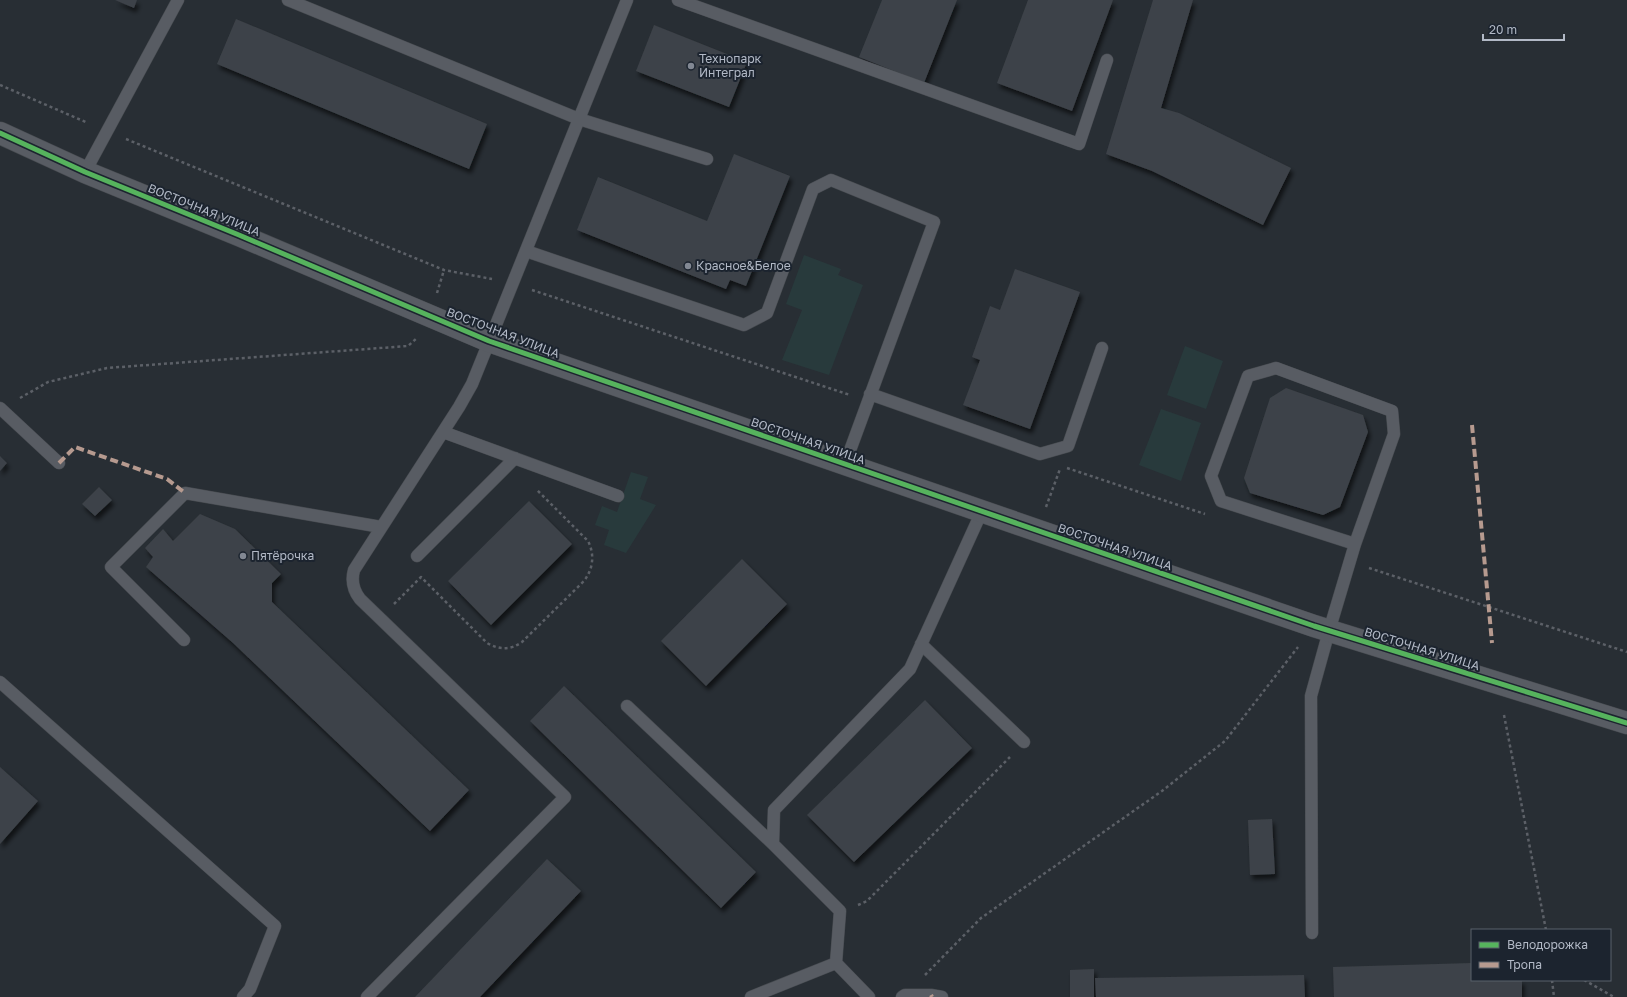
<svg xmlns="http://www.w3.org/2000/svg" width="1627" height="997" viewBox="0 0 1627 997" font-family="'Golos Text',sans-serif">
<style>
.green{fill:#283a3c}
.building{fill:#3d4248;filter:url(#shadow)}
.lines{fill:none;stroke-linecap:round;stroke-linejoin:round}
.service-casing{stroke:#464a4f;stroke-width:13}
.minor-casing{stroke:#464a4f;stroke-width:23}
.path{stroke:#5c6067;stroke-width:2.5;stroke-dasharray:3 3;stroke-linecap:butt}
.service{stroke:#585c63;stroke-width:12}
.minor{stroke:#585c63;stroke-width:22}
.quiet{stroke:#b69a8f;stroke-width:4;stroke-dasharray:8 4;stroke-linecap:butt}
.cycleway-casing{stroke:#1c242f;stroke-width:8}
.cycleway{stroke:#56b35d;stroke-width:5}
.poi-dot{fill:#828893;stroke:#1c242f;stroke-width:1.5}
.labels{text-anchor:middle;stroke-width:4;stroke-linejoin:round;paint-order:stroke}
.poi-label{font-size:12px;fill:#b2b9c6;stroke:#1c242f;text-anchor:start}
.street-label{font-size:12px;fill:#b2b9c6;stroke:#1c242f}
</style>
<defs>
<filter id="shadow"><feDropShadow dx="2.5" dy="4.5" stdDeviation="2" flood-color="#0009"/></filter>
</defs>
<rect width="100%" height="100%" fill="#282e34"/>
<!-- green -->
<path class="green" d="M804 255 841 269 838 275 863 285 829 375 782 360 802 310 786 304Z
M1185 346 1223 361 1206 409 1167 395Z
M1161 409 1201 423 1181 481 1139 465Z
M631 472 648 477 640 499 656 505 626 553 604 545 609 530 595 525 602 506 617 512Z"/>
<!-- building -->
<path class="building" d="M115 0H137L134 8Z
M882 0H957L924 83 859 57Z
M1028 0H1113L1072 111 997 83Z
M1153 0H1193L1161 108 1179 113 1291 168 1263 225 1152 171 1106 154Z
M236 19 487 124 469 169 217 64Z
M654 25 747 62 729 107 636 71Z
M734 154 790 176 746 286 730 280 726 289 577 230 598 177 707 221Z
M1015 269 1080 292 1030 429 963 405 980 360 972 357 990 306 1000 310Z
M1286 388 1363 415 1368 432 1340 507 1323 515 1250 493 1244 478 1270 398Z
M0 456 7 463 0 471Z
M99 487 112 500 95 516 82 504Z
M529 501 572 544 491 625 448 581Z
M200 514 235 529 281 574 272 583V602L469 790 430 831 233 643 146 567 153 557 145 548 163 529 173 541Z
M742 559 787 604 706 686 661 641Z
M564 686 756 872 721 908 530 721Z
M925 700 972 748 854 862 807 815Z
M0 767 38 801 0 844Z
M1272 819 1275 874 1250 875 1248 820Z
M547 859 581 891 480 997H415Z
M1472 963V980H1522V997H1334L1333 967Z
M1094 969V997H1070V970Z
M1304 975 1305 997H1096L1095 978Z"/>
<g class="lines">
<defs>
<path id="service" d="M288 0 579 119 707 159
M678 0 1079 144 1107 60
M85 172 178 0
M526 251 744 325 767 313 813 189 831 180 934 222 845 464
M870 394 1040 454 1068 446 1102 348
M0 408 59 463
M443 432 618 496
M417 556 515 458
M184 640 111 567 185 493 381 527
M921 644 1024 742
M0 682 275 926 250 989 243 997
M627 706 773 844
M1312 933 1311 696 1329 631 1355 544 1394 434 1392 411 1276 368 1248 376 1211 476 1221 501 1355 544
M367 997 565 797 360 599C353 590 351 581 354 570L459 407 472 384 627 0
M751 997 836 963
M869 997 836 963 840 911 773 844 774 810 910 669 982 511
M902 997 905 995H931L942 997"/>
<path id="minor" d="M0 133 85 172 239 235 489 341 1314 626 1627 723"/>
</defs>
<!-- service casing -->
<use href="#service" class="service-casing"/>
<!-- minor casing -->
<use href="#minor" class="minor-casing"/>
<!-- path -->
<path class="path" d="M0 85 88 123
M126 139 444 270 492 279
M532 290 850 395
M437 293 444 270
M20 398 48 382 107 368 408 346 417 338
M1067 468 1205 514
M1046 507 1060 469
M1369 568 1627 652
M394 604 421 577 487 643C499 650 511 650 522 642L584 581C593 569 595 555 588 541L536 489
M1504 715 1546 930
M858 905 867 901 1010 757
M925 975 981 918 1162 791 1225 741 1298 647
M1552 980 1554 997
M1584 980 1614 997"/>
<!-- service -->
<use href="#service" class="service"/>
<!-- minor -->
<use href="#minor" class="minor"/>
<!-- quiet -->
<path class="quiet" d="M1472 425 1492 643
M59 463 75 447 167 479 185 493
M931 995 932 997"/>
<defs>
<path id="cycleway" d="M0 133 85 172 239 235 489 341 1314 626 1627 723"/>
</defs>
<!-- cycleway casing -->
<use href="#cycleway" class="cycleway-casing"/>
<!-- cycleway -->
<use href="#cycleway" class="cycleway"/>
</g>
<!-- markers -->
<g class="poi-dot">
<circle cx="691" cy="66" r="4"/>
<circle cx="688" cy="266" r="4"/>
<circle cx="243" cy="556" r="4"/>
</g>
<g class="labels">
<!-- poi labels -->
<g class="poi-label">
<text x="699" y="63">Технопарк<tspan x="699" dy="14">Интеграл</tspan></text>
<text x="696" y="270">Красное&amp;Белое</text>
<text x="251" y="560">Пятёрочка</text>
</g>
<!-- street labels -->
<g class="street-label">
<text transform="translate(204 210) rotate(22)" y="4">ВОСТОЧНАЯ УЛИЦА</text>
<text transform="translate(503 333) rotate(21)" y="4">ВОСТОЧНАЯ УЛИЦА</text>
<text transform="translate(808 441) rotate(19)" y="4">ВОСТОЧНАЯ УЛИЦА</text>
<text transform="translate(1115 547) rotate(19)" y="4">ВОСТОЧНАЯ УЛИЦА</text>
<text transform="translate(1422 649) rotate(17)" y="4">ВОСТОЧНАЯ УЛИЦА</text>
</g>
</g>
<!-- legend -->
<rect x="1471" y="929" width="140" height="52" fill="#1c242f" stroke="#58606b"/>
<rect x="1479" y="942" width="20" height="6" fill="#56b35d" stroke="#58606b"/>
<text x="1507" y="949" font-size="12" fill="#b2b9c6">Велодорожка</text>
<rect x="1479" y="962" width="20" height="6" fill="#b69a8f" stroke="#58606b"/>
<text x="1507" y="969" font-size="12" fill="#b2b9c6">Тропа</text>
<!-- scale -->
<path d="M1483 34v6h81v-6" fill="none" stroke="#b2b9c6" stroke-width="2"/>
<text x="1489" y="34" font-size="12" fill="#b2b9c6" stroke="#1c242f" stroke-width="3" paint-order="stroke">20 m</text>
</svg>
